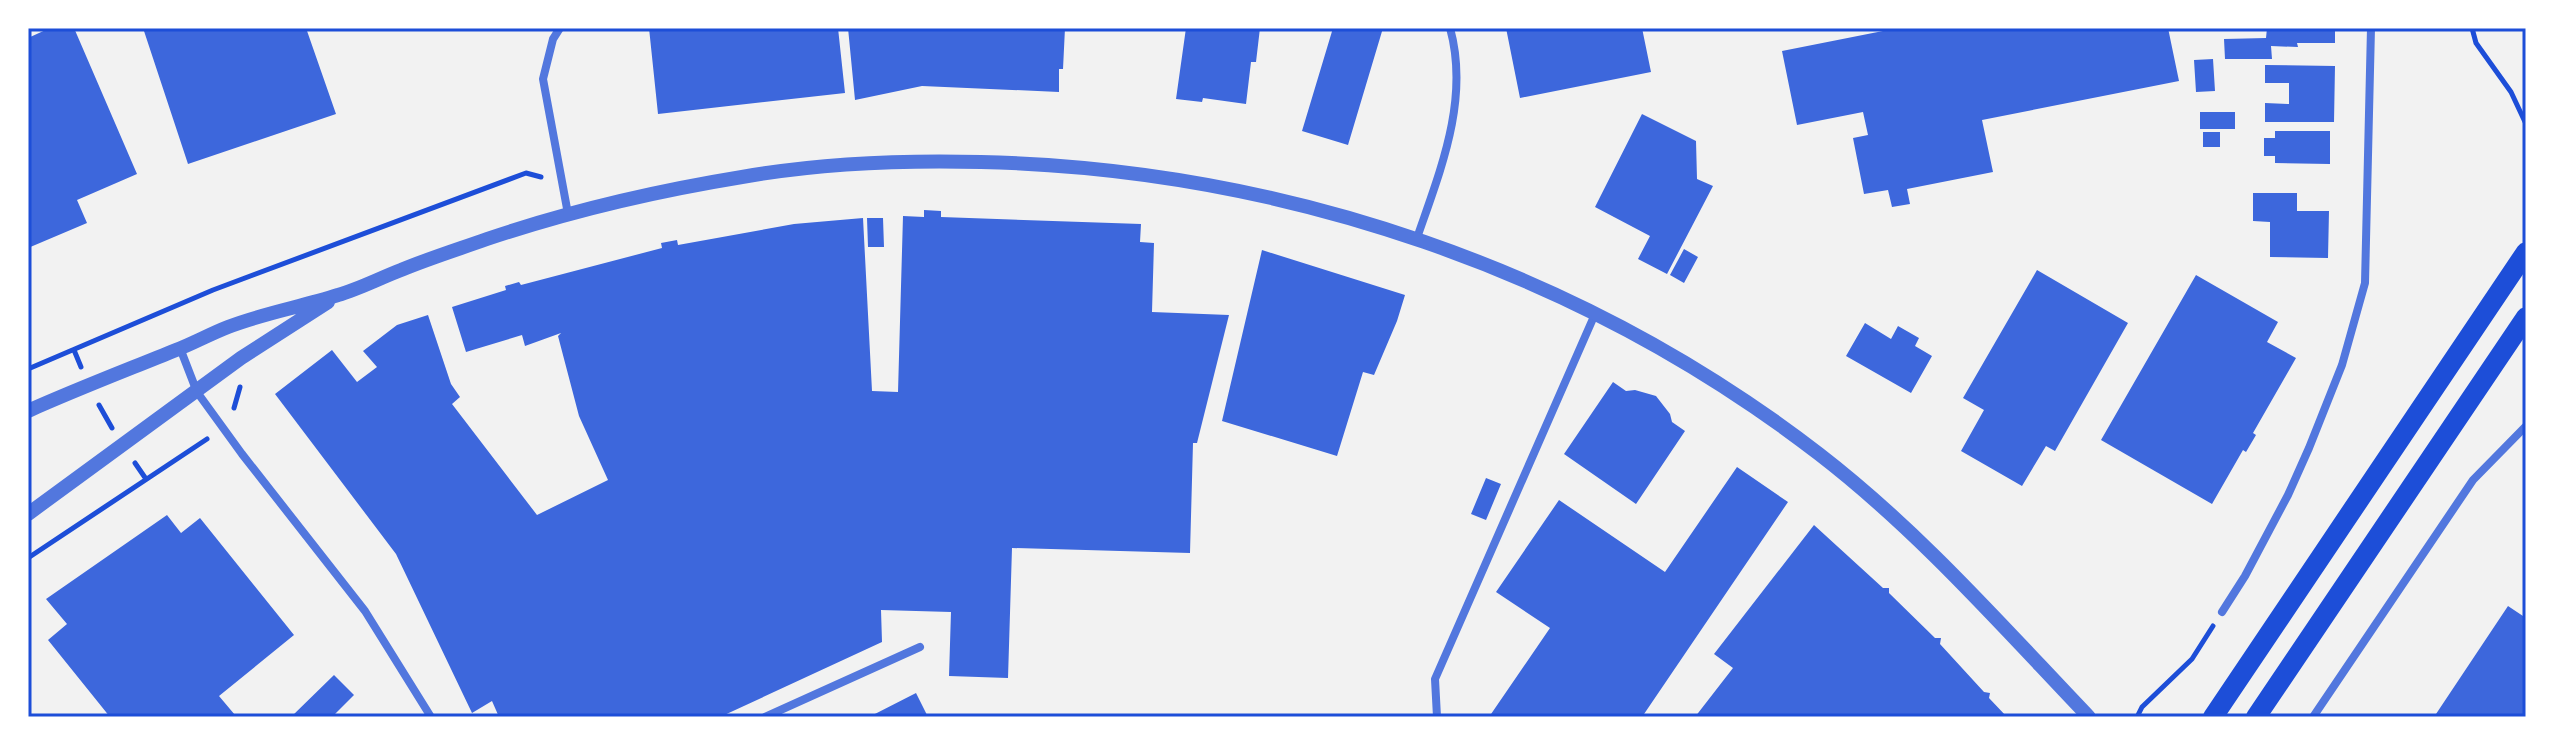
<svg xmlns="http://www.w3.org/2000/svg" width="2554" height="745" viewBox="0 0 2554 745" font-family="Quicksand,sans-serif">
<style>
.building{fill:#3d67dc}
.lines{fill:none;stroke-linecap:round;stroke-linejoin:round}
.path{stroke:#1d4ed8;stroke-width:5}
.minor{stroke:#5277de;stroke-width:8}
.tertiary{stroke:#5277de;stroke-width:14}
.primary{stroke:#1d4ed8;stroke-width:20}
.neatline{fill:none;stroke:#1d4ed8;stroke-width:3}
</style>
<rect width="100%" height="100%" fill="#f2f2f2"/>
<!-- building -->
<path class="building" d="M50 28H74L137 174 77 200 87 223 28 248V38Z
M143 28H306L336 114 188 164Z
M649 28H838L845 93 658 114Z
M848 28H1065L1063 69H1059V92L922 86 855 100Z
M1186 28H1260L1256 62H1251L1246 104 1203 98 1202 102 1176 99Z
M1333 28H1383L1348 145 1302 131Z
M1506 28H1642L1651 72 1520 98Z
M1898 28H2168L2179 81 1982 120 1993 172 1907 189 1910 204 1892 207 1888 190 1864 194 1853 138 1868 135 1863 112 1797 125 1782 51Z
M2267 28H2335V43H2297L2298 47 2271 46 2272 59H2225L2224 39 2266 38Z
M2213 59 2215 91 2196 92 2194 60Z
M2265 65 2335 66 2334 122H2265V103L2289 104V83H2265Z
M2200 112H2235V129H2200Z
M1642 114 1696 141 1697 179 1713 186 1667 274 1638 259 1650 236 1595 207Z
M2275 131H2330V164L2275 163V156H2264V138H2275Z
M2203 132H2220V147H2203Z
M2253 193H2297V211H2329L2328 258 2270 257V222L2253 221Z
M924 210 941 211V217L1141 224 1140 242 1154 243 1152 312 1229 315 1197 443H1193L1190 553 1012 548 1008 678 949 676 951 612 881 610 882 642 720 717H499L492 701 472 713 396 554 275 394 332 350 357 382 377 367 363 351 397 325 428 315 451 384 460 397 452 404 537 515 608 480 579 416 558 336 561 333 525 346 522 335 466 352 452 307 506 290 505 286 519 282 521 285 662 248 661 243 677 240 678 245 794 224 863 218 872 391 898 392 903 216 924 217Z
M867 218H883L884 247H868Z
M1684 249 1698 257 1684 283 1670 275Z
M1262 250 1405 295 1397 321 1374 375 1363 372 1337 456 1222 421Z
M2037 270 2128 323 2055 451 2046 446 2022 486 1961 451 1984 410 1963 398Z
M2196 275 2278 322 2267 342 2296 358 2253 433 2256 435 2246 452 2243 450 2212 504 2101 440Z
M1865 323 1891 339 1898 326 1919 338 1915 346 1932 356 1911 393 1846 356Z
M1613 382 1626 391 1635 390 1656 396 1670 414 1672 422 1685 431 1636 504 1564 454Z
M1737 467 1788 502 1642 717H1489L1550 628 1496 592 1559 500 1665 572Z
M1486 478 1501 484 1486 520 1471 514Z
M167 515 181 533 200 518 294 635 219 696 235 715 232 717H110L48 640 67 624 46 599Z
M1814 525 1883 588H1889V593L1935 638H1941L1940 644 1984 692 1990 693 1989 698 2007 717H1695L1733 668 1714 654Z
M2508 606 2526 618V717H2434Z
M334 675 354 695 332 717H291Z
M916 693 928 717H869Z"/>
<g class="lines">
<!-- path -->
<path class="path" d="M2472 28 2476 43 2511 92 2526 124
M74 350 81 367
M28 369 213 290 526 173 541 177
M99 405 112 428
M234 408 240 387
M135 463 146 479
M28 558 207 439
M2137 717 2142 707 2192 659 2213 626"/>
<!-- minor -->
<path class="minor" d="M560 28 553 39 543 79 568 214
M1417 238C1440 171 1470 100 1450 28
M180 348 197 392 242 454 365 611 431 717
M2222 612 2245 576 2288 495 2309 448 2342 365 2365 283 2371 28
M765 717 920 647
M1437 717 1435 679 1595 314
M2313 717 2473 480 2526 426"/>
<!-- tertiary -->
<path class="tertiary" d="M28 411C77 389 127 370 176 350 194 343 210 334 228 327 264 313 301 307 338 295 359 289 380 278 401 270 430 258 459 249 487 239 570 211 656 191 742 177 821 163 902 160 981 162 1282 169 1581 270 1819 454 1919 531 2002 626 2089 717
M28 514 241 358 328 302"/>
<!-- primary -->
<path class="primary" d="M2213 717 2526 252
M2256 717 2526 317"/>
</g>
<!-- border -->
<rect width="2554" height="745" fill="none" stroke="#ffffff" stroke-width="60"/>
<rect x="30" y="30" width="2494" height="685" class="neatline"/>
</svg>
